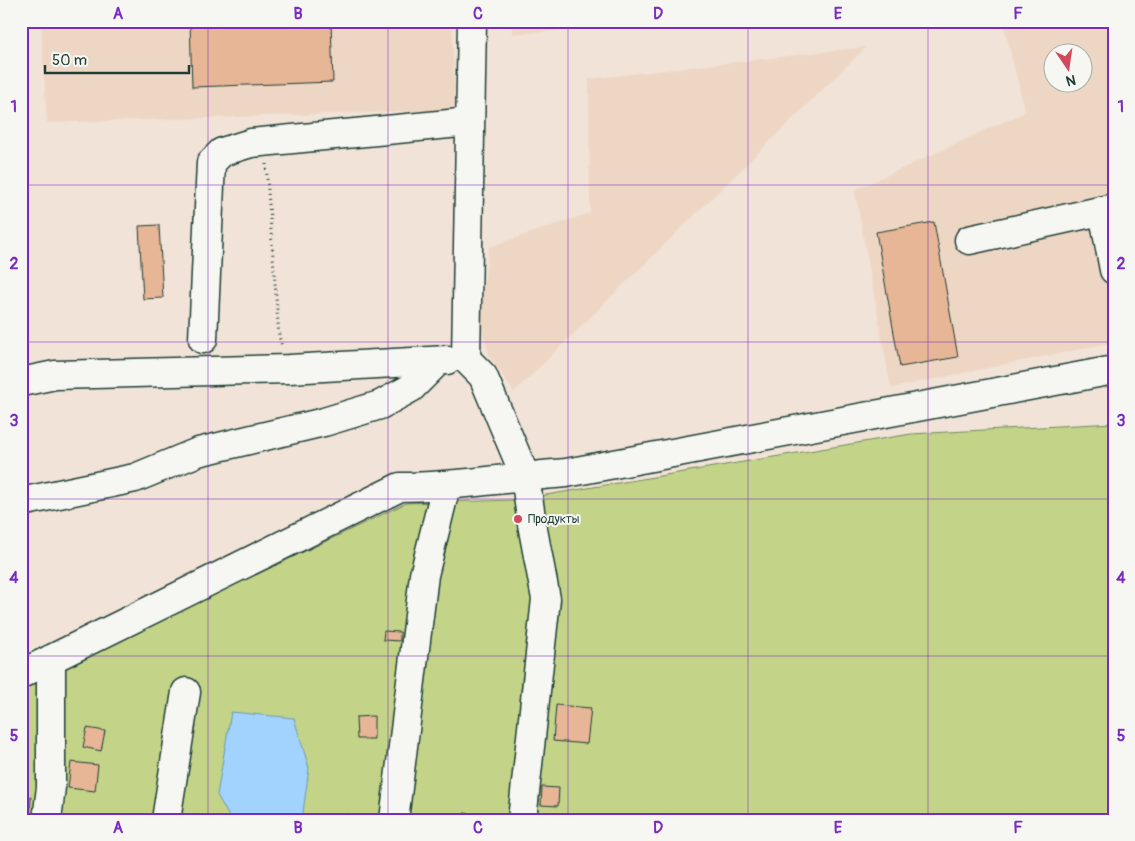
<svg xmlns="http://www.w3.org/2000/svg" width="1135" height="841" viewBox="0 0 1135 841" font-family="Pangolin,sans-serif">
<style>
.built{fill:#eed6c4;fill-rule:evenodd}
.green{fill:#c3d489;stroke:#71885e}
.water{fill:#a2d3ff;stroke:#6e97ae}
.building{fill:#e6b697;stroke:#1f3d34}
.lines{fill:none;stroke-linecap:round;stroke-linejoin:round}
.minor-casing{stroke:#1f3d34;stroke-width:31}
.path{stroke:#1f3d34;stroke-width:3;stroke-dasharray:1 4;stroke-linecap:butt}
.minor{stroke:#f6f6f2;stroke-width:28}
.grid{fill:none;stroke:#7b2cbf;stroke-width:1;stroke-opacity:0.55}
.poi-dot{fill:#d1495b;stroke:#f6f6f2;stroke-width:2}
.labels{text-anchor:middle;stroke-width:4;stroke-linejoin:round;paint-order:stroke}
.poi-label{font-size:12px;fill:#1f3d34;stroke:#f6f6f2;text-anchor:start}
.neatline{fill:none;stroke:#7b2cbf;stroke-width:2}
.grid-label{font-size:16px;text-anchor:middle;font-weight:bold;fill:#7b2cbf}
</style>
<rect width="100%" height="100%" fill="#f1e3d7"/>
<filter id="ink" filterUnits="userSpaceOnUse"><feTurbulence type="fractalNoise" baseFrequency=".02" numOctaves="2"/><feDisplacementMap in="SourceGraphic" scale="10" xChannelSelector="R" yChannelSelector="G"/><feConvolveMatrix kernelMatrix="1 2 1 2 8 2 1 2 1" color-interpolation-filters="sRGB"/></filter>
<g filter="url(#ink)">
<!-- built -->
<path class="built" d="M41 21H452L455 110 47 123Z
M512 21H687L512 34Z
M1003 21H1114V342L891 388 855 190 1025 112ZM1052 52H1082V82H1052Z
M866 47 514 392 490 357 479 320 489 247 590 213 589 79Z"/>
<!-- green -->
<path class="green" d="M1114 423V820H21V687L406 503 516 500 911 434Z"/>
<!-- water -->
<path class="water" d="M231 712 294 718 309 768 302 820H231L217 795Z"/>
<!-- building -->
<path class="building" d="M190 21H331L333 82 192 87Z
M934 222 958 357 900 367 876 232Z
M159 225 163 298 143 299 139 226Z
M384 631 400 632V641L383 640Z
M556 705 591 708 587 744 553 741Z
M374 716V739H357L356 717Z
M87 728 105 731 101 751 83 747Z
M71 762 98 765 95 791 68 788Z
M542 787 559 788 558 806 541 805Z
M21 797H31L30 820H21Z
M464 813 496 817 495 820H463Z
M346 814 367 817V820H345Z"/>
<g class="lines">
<defs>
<path id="minor" d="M472 21 466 359 483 376 525 476 532 524 546 599 522 820
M1103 211 1114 270
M969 240 1114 208
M203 339 211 163 222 152 251 143 470 122
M21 382 55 375 289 369 447 360
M21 502 135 478 198 452 324 422 380 405 411 388 438 361
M21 674 400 487C456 487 511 477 566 473L1114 370
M47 820 51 787V659
M166 820 186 692
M394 820 424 575 446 486"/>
</defs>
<!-- minor casing -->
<use href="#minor" class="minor-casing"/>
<!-- path -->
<path class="path" d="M266 164 279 336 282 347"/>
<!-- minor -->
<use href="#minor" class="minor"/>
</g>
</g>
<!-- grid -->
<path class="grid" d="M208 21V820M388 21V820M568 21V820M748 21V820M928 21V820M21 185H1114M21 342H1114M21 499H1114M21 656H1114"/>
<!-- markers -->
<circle class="poi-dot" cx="518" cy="519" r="5"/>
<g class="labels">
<!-- poi labels -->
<g class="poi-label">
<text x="528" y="523">Продукты</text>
</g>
</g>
<!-- margin -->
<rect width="1135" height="841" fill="none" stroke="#f6f6f2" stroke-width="55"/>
<!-- north arrow -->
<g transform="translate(1068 68) rotate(167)"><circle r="24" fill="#f6f6f2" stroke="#a0aca6"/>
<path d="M0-4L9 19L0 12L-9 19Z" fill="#d1495b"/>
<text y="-8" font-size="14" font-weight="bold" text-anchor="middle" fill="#1f3d34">N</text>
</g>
<!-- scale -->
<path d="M45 65v8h144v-8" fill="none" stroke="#1f3d34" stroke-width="2.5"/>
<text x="52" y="65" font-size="15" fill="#1f3d34" stroke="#f6f6f2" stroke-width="4" paint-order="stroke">50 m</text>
<rect x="28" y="28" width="1080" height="786" class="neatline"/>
<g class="grid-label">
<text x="118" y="19">A</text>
<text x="298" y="19">B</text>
<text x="478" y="19">C</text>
<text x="658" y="19">D</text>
<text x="838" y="19">E</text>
<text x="1018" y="19">F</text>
<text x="14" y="112">1</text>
<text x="1121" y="112">1</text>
<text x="14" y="269">2</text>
<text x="1121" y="269">2</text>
<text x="14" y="426">3</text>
<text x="1121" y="426">3</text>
<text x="14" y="583">4</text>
<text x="1121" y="583">4</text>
<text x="14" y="741">5</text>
<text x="1121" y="741">5</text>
<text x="118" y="833">A</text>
<text x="298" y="833">B</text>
<text x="478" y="833">C</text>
<text x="658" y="833">D</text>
<text x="838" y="833">E</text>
<text x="1018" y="833">F</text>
</g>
</svg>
